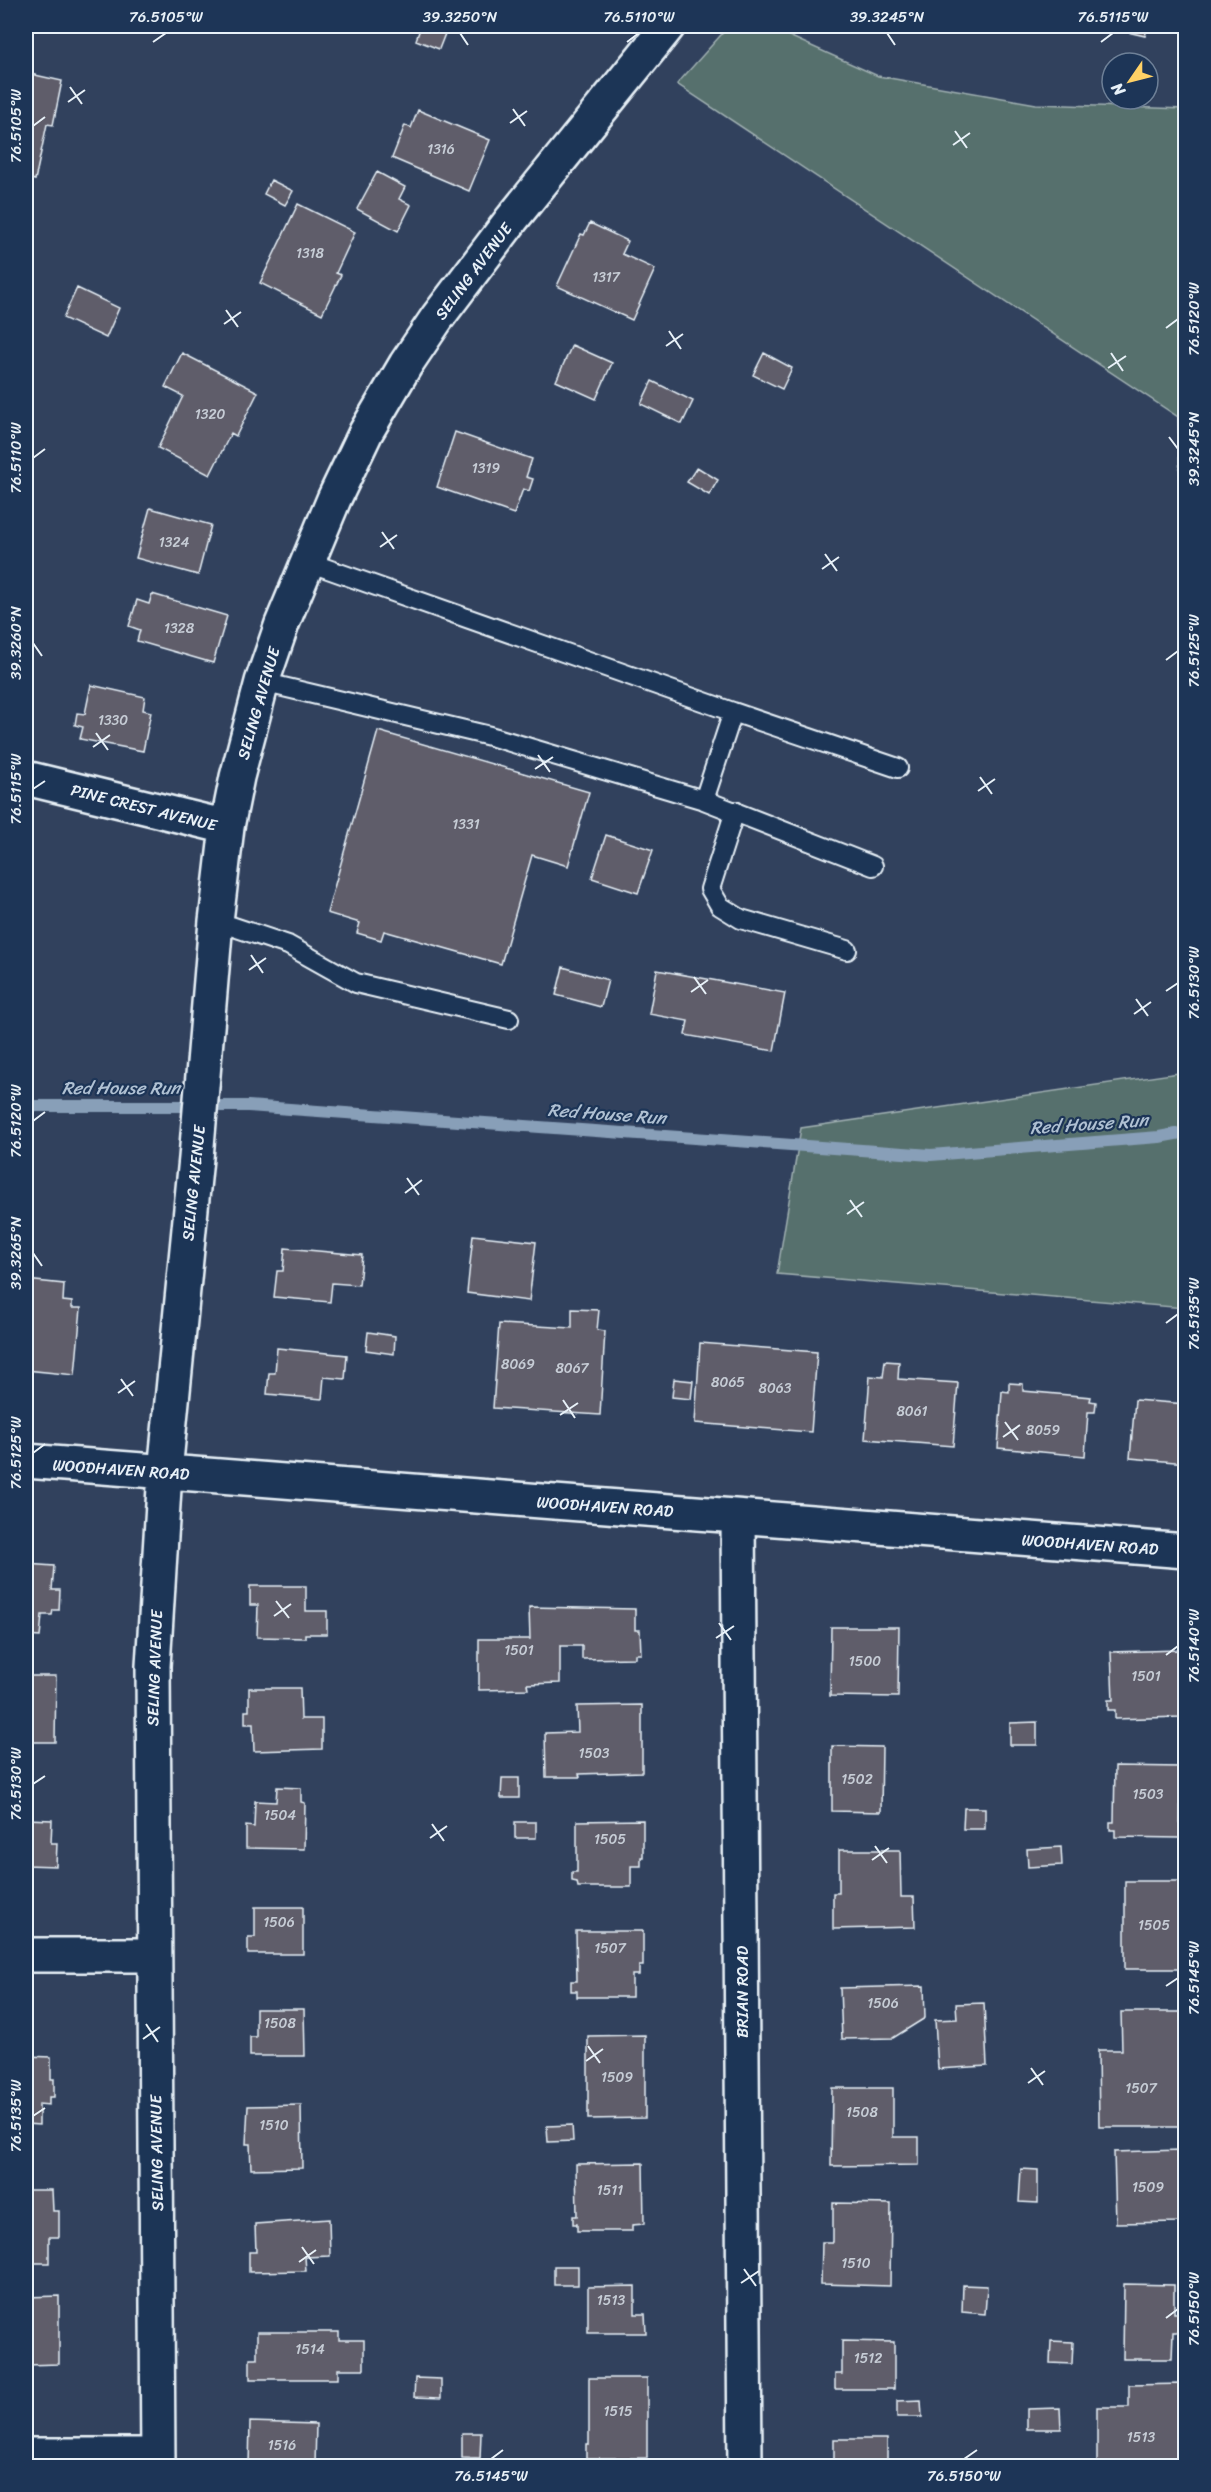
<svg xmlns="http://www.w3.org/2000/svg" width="1211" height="2492" viewBox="0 0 1211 2492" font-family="Sriracha,sans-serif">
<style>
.green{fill:#57706d;stroke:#a0b0b2;stroke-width:1.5}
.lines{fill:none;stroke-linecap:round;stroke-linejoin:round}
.stream{stroke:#889fb8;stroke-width:12}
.building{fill:#5f5d6b;stroke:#e8f1f8;stroke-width:1.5}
.service-casing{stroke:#e8f1f8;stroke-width:22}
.minor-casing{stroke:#e8f1f8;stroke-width:38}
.service{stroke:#1d3557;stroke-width:18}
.minor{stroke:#1d3557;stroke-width:33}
.ticks{fill:none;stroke:#e8f1f8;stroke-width:2}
.labels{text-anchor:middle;stroke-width:4.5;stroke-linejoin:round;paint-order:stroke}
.number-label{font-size:14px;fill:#c6ccd5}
.street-label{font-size:16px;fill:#e8f1f8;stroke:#1d3557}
.water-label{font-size:18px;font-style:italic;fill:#b0c1d3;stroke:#1d3557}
.neatline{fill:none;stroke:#e8f1f8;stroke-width:2}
.ticks-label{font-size:15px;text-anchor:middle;fill:#e8f1f8}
</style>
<rect width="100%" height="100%" fill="#31415d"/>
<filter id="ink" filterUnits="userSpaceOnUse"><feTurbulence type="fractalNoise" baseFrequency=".0167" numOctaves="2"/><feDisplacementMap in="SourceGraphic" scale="12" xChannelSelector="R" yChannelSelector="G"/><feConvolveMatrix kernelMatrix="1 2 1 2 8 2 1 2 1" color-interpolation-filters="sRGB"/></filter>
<g filter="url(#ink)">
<!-- green -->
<path class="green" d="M729 26H767L878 76 1036 104 1185 109V652L1178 417 677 84Z
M1185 1072V1308L777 1274 801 1128Z"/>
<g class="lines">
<!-- stream -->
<path class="stream" d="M26 1106H248L931 1155 1159 1137 1186 1132"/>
</g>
<!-- building -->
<path class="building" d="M421 26H448L439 49 416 40Z
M1121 26H1148L1145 36 1119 30Z
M26 73 62 81 53 125 47 124 35 180 26 178Z
M418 110 490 140 469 191 392 158 405 125 411 128Z
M377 172 405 187 399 199 411 205 398 231 357 209Z
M271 180 293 191 285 205 264 194Z
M298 204 355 232 336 273 341 275 322 314 260 283Z
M590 223 628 241 622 254 655 269 632 320 557 286 581 234 584 235Z
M77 288 119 308 106 338 63 318Z
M572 345 612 363 596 399 556 381Z
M182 353 258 392 236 436 231 433 210 475 158 448 183 396 165 387Z
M764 353 792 368 782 389 753 375Z
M652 381 693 401 682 424 641 404Z
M455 432 532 459 526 477 533 479 529 491 523 489 514 514 437 487Z
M697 467 718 480 709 495 687 482Z
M150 508 211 525 198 575 136 558Z
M152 594 227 616 213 663 137 641 140 630 129 626 137 600 149 604Z
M91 685 145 697 143 710 151 712 143 751 80 739 83 727 75 725 77 713 85 714Z
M378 731 589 792 568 866 532 855 501 964 384 931 381 940 357 933 360 923 327 913Z
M606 835 653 850 638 893 592 878Z
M563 967 608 980 601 1007 556 995Z
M657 970 785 993 774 1051 685 1035 688 1021 649 1014Z
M473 1235 536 1242 529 1301 467 1293Z
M285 1248 362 1255 359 1285 332 1283 330 1302 274 1297 277 1271H283Z
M26 1280 64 1284 63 1301 72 1302V1308H81L75 1375 26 1370Z
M572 1309 599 1310 597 1330 605 1331 600 1415 493 1408 499 1324 572 1328Z
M368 1332 395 1336 394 1354 366 1350Z
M700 1343 817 1352 811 1432 695 1423Z
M277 1348 347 1355 345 1379 324 1377 322 1399 267 1394 269 1373H275Z
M885 1361 899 1362 898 1379 958 1383 953 1446 865 1439 870 1376 883 1377Z
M674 1379 693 1381 691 1399 672 1397Z
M1009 1383 1023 1384V1391L1091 1397 1090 1401 1096 1402 1095 1412H1088L1085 1456 998 1448 1002 1391 1009 1392Z
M1135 1400 1186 1404V1463L1130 1458Z
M26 1564 54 1566 52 1590H60L59 1610H53L52 1615H42L40 1637 26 1636Z
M250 1586H306V1611H327V1634H305V1638L257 1637 258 1605H250Z
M529 1607 635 1609V1630H640L641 1654H635V1658L582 1659V1646H560V1683L527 1684 528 1689 479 1690V1639H530Z
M831 1627H899L898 1697 830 1696Z
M1179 1650 1180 1717 1115 1719V1710H1108V1700H1113L1111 1652Z
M26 1676H56L55 1742H26Z
M249 1688H300L301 1719H322V1749L254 1751 253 1724H245V1711H249Z
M642 1705V1772L579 1774 580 1777H546L545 1733 578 1732 577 1706Z
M1037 1722V1745H1010V1723Z
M832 1746 882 1747 881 1812 832 1811Z
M1115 1766 1181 1767 1180 1838 1115 1837V1830H1110V1822H1114Z
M502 1778H519V1798H501Z
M277 1787 301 1788V1802L305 1803 304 1849 246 1848V1826L254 1827 255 1801 276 1802Z
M964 1808H985V1829H963Z
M26 1819 52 1820 51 1843H57L56 1866 26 1865Z
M643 1820V1857H641V1866H631V1887H578L577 1882 572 1881V1872H577V1821Z
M515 1822H536V1838H515Z
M1061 1847 1062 1865 1028 1867 1027 1849Z
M839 1850H900L901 1897H914L915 1927 833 1929V1893H839Z
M1125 1881H1183V1969H1125Z
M255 1907H303V1954H248V1937H255Z
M576 1931H643V1966H639V1975H632V1997H577V1991H571V1981H577Z
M924 1986 925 2018 893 2038 842 2039 840 1988Z
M984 2003 987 2066 938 2069 935 2020 957 2019 956 2004Z
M256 2009H304L305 2056H250V2037H256Z
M1121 2012H1183L1184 2127H1099L1098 2050H1122Z
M645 2035V2118L588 2119V2036Z
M26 2056 51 2057V2079H54V2097H49V2105L39 2104V2125L26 2124Z
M832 2088H893V2137H919V2165L831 2166Z
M301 2105 302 2168 251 2169 250 2144H246L248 2106Z
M572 2125 573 2141 548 2142 547 2126Z
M1181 2150 1182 2222 1116 2223 1114 2152Z
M643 2163 644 2224 632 2225V2231H577V2224H573V2216H577L576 2164Z
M1021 2169 1038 2170V2203L1019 2202Z
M26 2190H52L53 2211H59V2237H49V2263H26Z
M833 2203 891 2204 890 2286 821 2284 822 2242H833Z
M329 2219 330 2256 305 2257 306 2271 249 2272V2252H256L255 2224Z
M554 2266H578V2285H554Z
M1124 2284 1174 2285V2313H1182V2332H1173L1172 2359H1123Z
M963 2285 987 2286 985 2314 962 2312Z
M635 2286V2314H645L646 2333H588V2287Z
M59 2296V2364L26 2365V2297Z
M257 2332H339V2340H364V2369H338V2379H250V2359H257Z
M842 2341 894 2342V2389H835V2374H842Z
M1051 2341 1073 2342 1072 2364 1050 2363Z
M415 2378 441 2379V2398L414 2397Z
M589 2378H647V2458H586V2444H589Z
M1185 2384 1184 2466H1097V2407H1129V2385Z
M921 2400 922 2417H897V2401Z
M1060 2408 1061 2429H1027V2409Z
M250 2422 316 2424 315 2466H249Z
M462 2433H481L480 2459 462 2458Z
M834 2439H887V2466H834Z"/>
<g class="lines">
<defs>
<path id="service" d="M308 562 733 712 704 800
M262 682 490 736 704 800 873 866
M733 712 898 768
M735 811 710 889 720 906 741 919 847 950
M216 921 288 945 356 983 509 1019"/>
<path id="minor" d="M26 778 227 827
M26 1461 1186 1551
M738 1517 745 2466
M26 1955H154
M26 2455H158
M158 2466 153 1666 165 1472 196 1158 216 921 227 827 237 777 262 682 282 624 334 499 366 432 406 364 437 318 512 219 668 26"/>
</defs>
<!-- service casing -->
<use href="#service" class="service-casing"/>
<!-- minor casing -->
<use href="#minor" class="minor-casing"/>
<!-- service -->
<use href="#service" class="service"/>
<!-- minor -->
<use href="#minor" class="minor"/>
</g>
</g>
<!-- ticks -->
<path class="ticks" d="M460 33 468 45M887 33 895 45M153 42 166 33M627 42 639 33M1101 42 1113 33M70 87 82 104M68 102 85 90M513 109 525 126M510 123 527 111M33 126 45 117M955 131 967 148M953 145 970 133M226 310 238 327M224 324 241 312M1166 328 1178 319M669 331 681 349M666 346 683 334M1111 353 1123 371M1108 368 1126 356M1169 437 1178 449M33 458 45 449M382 532 394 549M380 547 397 535M825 554 837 571M822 569 839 557M33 643 42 656M1166 660 1178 651M96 733 108 750M93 747 110 735M538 755 550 772M535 769 553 757M980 777 992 794M33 789 45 781M978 791 995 779M251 955 263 973M249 970 266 958M694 977 706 994M1166 991 1178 983M691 992 708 980M1136 999 1148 1016M1134 1014 1151 1002M33 1121 45 1112M407 1178 419 1195M405 1193 422 1180M850 1200 862 1217M847 1214 864 1202M33 1253 42 1266M1166 1323 1178 1314M121 1379 133 1396M118 1393 135 1381M563 1400 575 1418M560 1415 578 1403M1005 1422 1018 1440M1003 1437 1020 1425M33 1453 45 1444M276 1601 289 1618M274 1616 291 1604M719 1623 731 1640M716 1638 734 1626M1166 1655 1178 1646M33 1784 45 1776M432 1824 444 1841M430 1838 447 1826M875 1846 887 1863M872 1860 889 1848M1166 1986 1178 1978M146 2024 158 2042M143 2039 160 2027M588 2046 600 2063M586 2061 603 2049M1031 2068 1043 2085M1028 2083 1045 2071M33 2116 45 2108M302 2247 314 2264M299 2262 316 2250M744 2269 756 2286M741 2283 759 2271M1166 2318 1178 2309M491 2459 503 2450M964 2459 977 2450"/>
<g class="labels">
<!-- number labels -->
<g class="number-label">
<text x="441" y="154">1316</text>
<text x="310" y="258">1318</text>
<text x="606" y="282">1317</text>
<text x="210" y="419">1320</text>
<text x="486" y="473">1319</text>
<text x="174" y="547">1324</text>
<text x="179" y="633">1328</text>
<text x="113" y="725">1330</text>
<text x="466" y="829">1331</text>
<text x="518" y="1369">8069</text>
<text x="572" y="1373">8067</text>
<text x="728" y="1387">8065</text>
<text x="775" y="1393">8063</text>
<text x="912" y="1416">8061</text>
<text x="1043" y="1435">8059</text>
<text x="519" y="1655">1501</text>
<text x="865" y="1666">1500</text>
<text x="1146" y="1681">1501</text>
<text x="594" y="1758">1503</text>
<text x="857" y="1784">1502</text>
<text x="1148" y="1799">1503</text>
<text x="280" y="1820">1504</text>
<text x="610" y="1844">1505</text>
<text x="279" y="1927">1506</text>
<text x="1154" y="1930">1505</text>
<text x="610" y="1953">1507</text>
<text x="883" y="2008">1506</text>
<text x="280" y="2028">1508</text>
<text x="617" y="2082">1509</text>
<text x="1141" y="2093">1507</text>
<text x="862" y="2117">1508</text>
<text x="274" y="2130">1510</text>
<text x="1148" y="2192">1509</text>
<text x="610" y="2195">1511</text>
<text x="856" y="2268">1510</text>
<text x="611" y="2305">1513</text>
<text x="310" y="2354">1514</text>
<text x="868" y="2363">1512</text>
<text x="618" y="2416">1515</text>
<text x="1141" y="2442">1513</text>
<text x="282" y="2450">1516</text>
</g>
<!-- street labels -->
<g class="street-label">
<text transform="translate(473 271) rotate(-53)" y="6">SELING AVENUE</text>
<text transform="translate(258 703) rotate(-74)" y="6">SELING AVENUE</text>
<text transform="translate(144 807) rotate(14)" y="6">PINE CREST AVENUE</text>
<text transform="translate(193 1183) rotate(-84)" y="6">SELING AVENUE</text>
<text transform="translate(121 1469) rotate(4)" y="6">WOODHAVEN ROAD</text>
<text transform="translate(605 1506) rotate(4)" y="6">WOODHAVEN ROAD</text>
<text transform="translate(1090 1544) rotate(4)" y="6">WOODHAVEN ROAD</text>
<text transform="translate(154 1668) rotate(-88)" y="6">SELING AVENUE</text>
<text transform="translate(742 1992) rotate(-90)" y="6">BRIAN ROAD</text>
<text transform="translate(156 2153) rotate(-91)" y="6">SELING AVENUE</text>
</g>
<!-- water labels -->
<g class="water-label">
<text x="121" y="1094">Red House Run</text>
<text transform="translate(607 1114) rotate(4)" y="6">Red House Run</text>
<text transform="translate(1089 1124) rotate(-4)" y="6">Red House Run</text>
</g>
</g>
<!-- margin -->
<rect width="1211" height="2492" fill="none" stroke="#1d3557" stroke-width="66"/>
<!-- north arrow -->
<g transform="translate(1130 81) rotate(235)"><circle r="28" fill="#1d3557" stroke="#6e8097" stroke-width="1.5"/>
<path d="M0-4.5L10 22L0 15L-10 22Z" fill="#ffd166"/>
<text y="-9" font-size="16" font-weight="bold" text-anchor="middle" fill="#e8f1f8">N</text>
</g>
<rect x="33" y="33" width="1145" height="2426" class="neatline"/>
<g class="ticks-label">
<text x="166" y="22">76.5105°W</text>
<text x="460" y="22">39.3250°N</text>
<text x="639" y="22">76.5110°W</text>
<text x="887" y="22">39.3245°N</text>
<text x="1113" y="22">76.5115°W</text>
<text transform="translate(16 126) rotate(-90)" y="5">76.5105°W</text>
<text transform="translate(1194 319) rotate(-90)" y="5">76.5120°W</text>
<text transform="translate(1194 449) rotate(-90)" y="5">39.3245°N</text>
<text transform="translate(16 458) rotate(-90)" y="5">76.5110°W</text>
<text transform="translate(16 643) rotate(-90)" y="5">39.3260°N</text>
<text transform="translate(1194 651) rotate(-90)" y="5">76.5125°W</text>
<text transform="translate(16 789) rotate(-90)" y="5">76.5115°W</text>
<text transform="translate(1194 983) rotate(-90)" y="5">76.5130°W</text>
<text transform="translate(16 1121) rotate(-90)" y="5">76.5120°W</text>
<text transform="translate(16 1253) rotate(-90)" y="5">39.3265°N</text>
<text transform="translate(1194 1314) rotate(-90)" y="5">76.5135°W</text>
<text transform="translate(16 1453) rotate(-90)" y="5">76.5125°W</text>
<text transform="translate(1194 1646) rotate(-90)" y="5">76.5140°W</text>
<text transform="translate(16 1784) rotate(-90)" y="5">76.5130°W</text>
<text transform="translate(1194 1978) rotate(-90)" y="5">76.5145°W</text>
<text transform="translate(16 2116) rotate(-90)" y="5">76.5135°W</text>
<text transform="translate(1194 2309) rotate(-90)" y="5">76.5150°W</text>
<text x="491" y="2481">76.5145°W</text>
<text x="964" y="2481">76.5150°W</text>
</g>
</svg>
